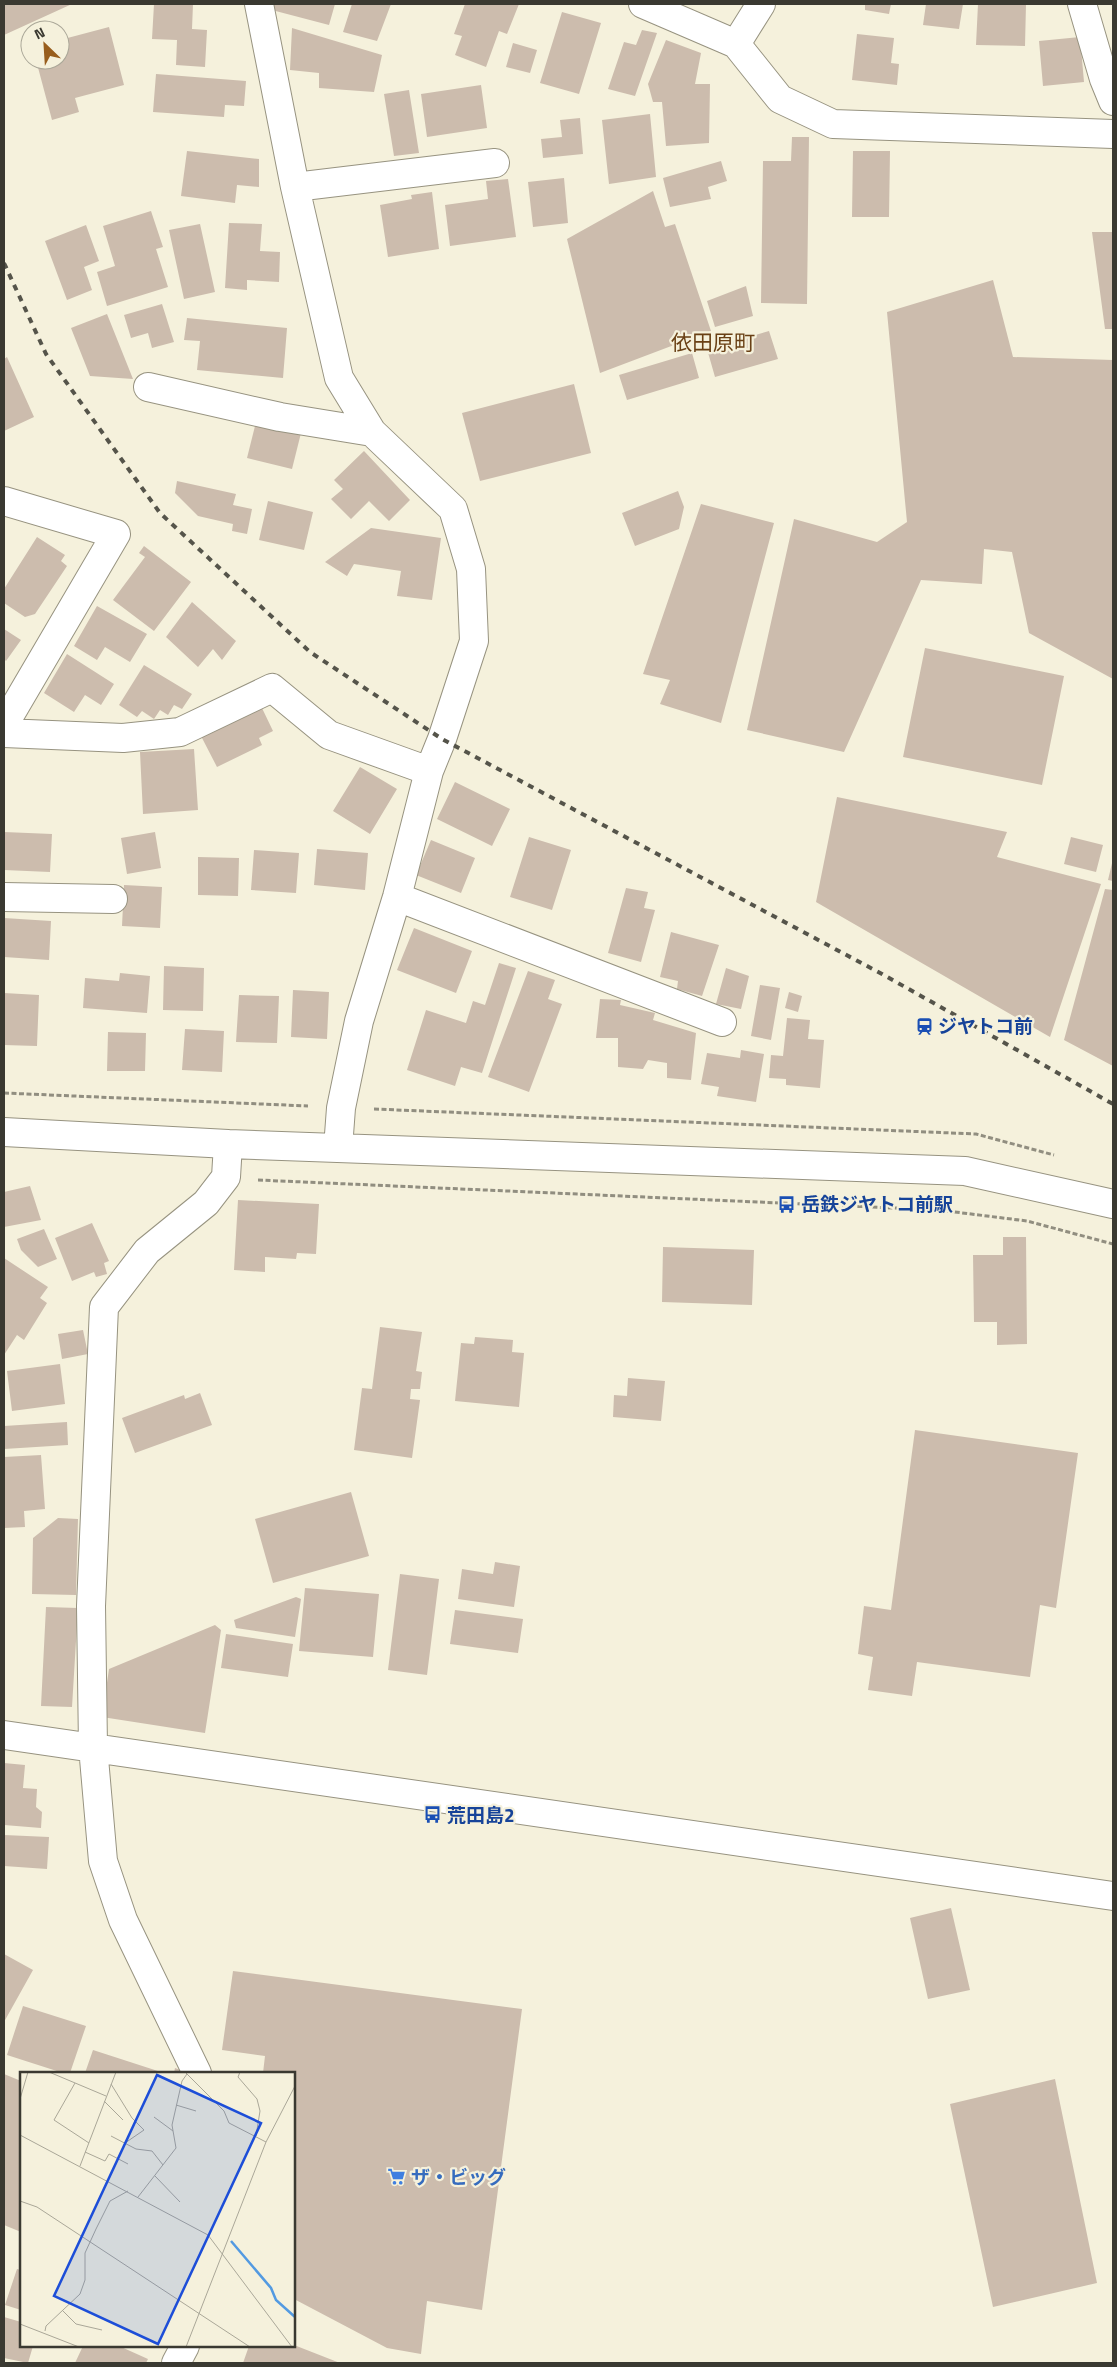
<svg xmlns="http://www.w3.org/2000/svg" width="1117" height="2367" viewBox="0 0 1117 2367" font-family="'Titillium Web','Noto Sans JP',sans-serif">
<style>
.building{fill:#ccbcad}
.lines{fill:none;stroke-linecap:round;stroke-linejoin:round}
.minor-casing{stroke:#979380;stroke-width:30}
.path{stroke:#918e80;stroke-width:3;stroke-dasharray:5 2.5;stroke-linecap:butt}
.minor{stroke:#fff;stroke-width:28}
.rail{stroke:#55544a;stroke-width:4;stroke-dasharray:6 6;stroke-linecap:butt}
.labels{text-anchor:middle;stroke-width:4.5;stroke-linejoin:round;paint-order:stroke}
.transit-label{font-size:19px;font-weight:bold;fill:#164399;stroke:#f5f1dc;text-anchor:start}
.shop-label{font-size:19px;font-weight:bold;fill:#366cbe;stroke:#f5f1dc;text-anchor:start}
.quarter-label{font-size:21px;fill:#694015;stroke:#f5f1dc}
.inset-river{fill:none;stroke:#539ae1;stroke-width:2.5}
.inset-road{fill:none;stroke:#aaa798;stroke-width:1}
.view{fill:#1d4ed8;fill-opacity:0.15;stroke:#1d4ed8;stroke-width:2.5}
.inset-edge{fill:none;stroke:#3a3931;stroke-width:2.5}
</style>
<rect width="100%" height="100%" fill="#f5f1dc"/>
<!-- building -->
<path class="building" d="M4 4H72L4 35Z
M154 4H193L192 29 207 30 205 67 176 65 177 40 152 39Z
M270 4H335L329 25 268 9Z
M352 4H391L377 41 343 32Z
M465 4H519L507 34 499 31 486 67 455 55 462 36 454 34Z
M865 4H891L889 14 865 10Z
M926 4H963L959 29 923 25Z
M978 4H1026L1025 46 976 45Z
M562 12 601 23 579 94 540 83Z
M109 27 124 85 75 98 79 112 52 120 36 60H60V40Z
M292 28 382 55 374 92 319 88V73L290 70Z
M642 30 657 33 635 96 608 89 624 42 636 45Z
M857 34 894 38 891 63 899 64 897 85 852 80Z
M1080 37 1084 82 1043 86 1039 41Z
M666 40 701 53 695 84H710L709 143 666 146 662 102H653L648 84Z
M513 43 537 50 530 73 506 67Z
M156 74 246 81 244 106 225 105 224 117 153 112Z
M481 85 487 128 427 137 421 94Z
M409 90 419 153 394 156 384 94Z
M650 114 656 177 609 184 602 120Z
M580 118 583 154 543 158 541 139 562 137 560 120Z
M792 137H809L807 304 761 303 763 161H791Z
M187 151 259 159V187L237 185 235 203 181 196Z
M853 151H890L889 217H852Z
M721 161 727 181 708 187 711 199 670 207 663 178Z
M564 178 568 223 533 227 528 182Z
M508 179 516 237 450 246 445 205 488 199 486 181Z
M653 191 665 227 675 224 711 331 600 373 567 239Z
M432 192 439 249 388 257 380 205 412 199 411 195Z
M151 211 163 247 156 249 168 287 107 306 97 272 115 266 103 226Z
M229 223 262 224 260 251 280 252 279 282 247 280V290L225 288Z
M200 224 215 292 184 299 169 230Z
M86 225 99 261 84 267 92 290 67 300 45 241Z
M1092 232H1113V329H1105Z
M993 280 1013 357 1113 360V679L1029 633 1012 552 984 549 982 584 921 580 844 752 747 730 794 519 877 542 907 522 887 312Z
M746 286 753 316 715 327 707 301Z
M162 304 174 342 152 348 148 333 131 338 124 315Z
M107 314 133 379 90 376 71 328Z
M187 318 287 328 283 378 197 370 200 341 184 340Z
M769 331 778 359 715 377 707 349Z
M692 353 699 378 627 400 619 375Z
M7 357 34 417 4 431V359Z
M574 384 591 453 480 481 462 413Z
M256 422 301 433 292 469 247 458Z
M364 451 410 500 389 521 369 501 351 519 331 499 343 489 334 480Z
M177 481 236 494 233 505 252 509 247 534 232 531 233 524 198 516 175 493Z
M678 491 684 507 679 529 635 546 622 513Z
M268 501 313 512 304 550 259 540Z
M701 504 774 523 721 723 660 704 670 680 643 674Z
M371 528 441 538 432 600 397 596 401 571 354 564 347 576 325 562Z
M37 537 65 555 61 561 67 566 35 614 25 617 4 603V589Z
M144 546 191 582 154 631 113 600 145 557 139 553Z
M192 602 236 641 222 660 213 649 198 667 166 637Z
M97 606 147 634 130 662 105 647 97 660 74 646Z
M4 629 21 640 6 661 4 659Z
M925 648 1064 676 1042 785 903 757Z
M67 654 114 684 101 705 85 695 74 712 44 693Z
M144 665 192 694 182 709 174 705 168 715 160 710 154 719 142 711 137 717 119 705Z
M261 706 273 731 259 738 262 745 217 767 201 736Z
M194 749 198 810 143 814 140 752Z
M360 767 397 789 370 834 333 811Z
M455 782 510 809 492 846 437 819Z
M837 797 1007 832 997 857 1101 884 1050 1037 816 902Z
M4 832 52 834 50 872 4 870Z
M155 832 161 868 127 874 121 838Z
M529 837 571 850 552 910 510 897Z
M1071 837 1103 845 1096 872 1064 864Z
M431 840 475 858 461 893 416 875Z
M317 849 368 853 365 890 314 885Z
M254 850 299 853 296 893 251 890Z
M198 857 239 858 238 896 198 895Z
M1113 859V881L1108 880Z
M124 885 162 887 160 928 122 926Z
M626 888 648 892 644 908 655 910 641 962 608 953Z
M1105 889 1113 890V1066L1064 1040Z
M4 918 51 921 49 960 4 957Z
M414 928 472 951 456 993 397 970Z
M671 932 719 945 702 996 677 989 678 981 660 977Z
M499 963 516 968 482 1073 461 1067 455 1086 407 1070 426 1010 466 1023 473 1001 485 1005Z
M164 966 204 968 203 1011 163 1010Z
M726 968 749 976 741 1009 716 1004Z
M528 971 555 980 548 999 562 1004 529 1092 488 1077Z
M120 973 150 976 147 1013 83 1008 85 978 119 981Z
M760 985 780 988 771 1040 751 1036Z
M293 990 329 992 327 1039 291 1037Z
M789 992 802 996 798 1012 785 1008Z
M4 993 39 995 37 1046 4 1045Z
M239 995 279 996 277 1043 236 1042Z
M600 999 621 1000 620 1005 655 1013 653 1020 696 1033 691 1080 667 1078V1063L648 1060 643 1069 618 1067V1038H596Z
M787 1018 810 1020 808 1039 824 1040 820 1088 786 1085V1079L769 1078 771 1055 783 1056Z
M185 1029 224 1031 222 1072 182 1070Z
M108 1032 146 1033 145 1071H107Z
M741 1050 764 1054 756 1102 717 1096 719 1087 701 1084 707 1053 740 1058Z
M30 1186 41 1220 4 1227V1192Z
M238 1200 319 1204 316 1254 297 1253 296 1259 265 1257V1272L234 1270Z
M92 1223 109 1261 104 1263 107 1274 96 1277 94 1272 72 1281 55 1238Z
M44 1229 57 1259 38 1267 21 1250 17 1239Z
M1003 1237H1026L1027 1344 997 1345V1322H974L973 1255H1003Z
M663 1247 754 1250 752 1305 662 1302Z
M4 1258 48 1287 40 1298 47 1303 24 1340 17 1335 4 1355Z
M380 1327 422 1332 416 1371 422 1372 420 1389H411L410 1399 420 1400 412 1458 354 1450 362 1388 372 1389Z
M83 1330 88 1354 62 1359 58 1334Z
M475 1337 513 1340 512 1352 524 1353 519 1407 455 1401 461 1343 474 1344Z
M60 1364 65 1404 12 1411 7 1371Z
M628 1378 665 1381 661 1421 613 1417 614 1395 627 1396Z
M200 1393 212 1425 135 1453 122 1418 184 1395 185 1399Z
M67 1422 68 1445 4 1449V1426Z
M915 1430 1078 1453 1056 1608 1040 1605 1030 1677 917 1662 912 1696 868 1690 873 1657 858 1654 864 1606 891 1610Z
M41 1455 45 1509 24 1511 25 1527 4 1528V1457Z
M351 1492 369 1556 273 1583 255 1519Z
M58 1518 78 1519 76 1595 32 1594 33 1538Z
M495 1562 520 1566 514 1607 458 1599 462 1569 493 1574Z
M400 1574 439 1579 427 1675 388 1670Z
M305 1588 379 1594 373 1657 299 1651Z
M296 1597 301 1599 295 1637 236 1628 234 1620Z
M46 1607 78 1608 72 1707 41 1706Z
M455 1610 523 1619 518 1653 450 1644Z
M215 1625 221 1630 205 1733 102 1717 109 1669Z
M226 1634 293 1644 288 1677 221 1668Z
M4 1763 25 1765 23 1788 37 1789 36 1807 42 1812 41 1828 4 1825Z
M4 1835 49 1837 47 1869 4 1866Z
M951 1908 970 1990 928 1999 910 1918Z
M4 1954 33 1970 4 2022Z
M233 1971 522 2009 482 2310 427 2301 421 2354 387 2348 294 2299 296 2282 294 2281V2073H263L265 2056 222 2050Z
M23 2006 86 2026 70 2073H63L7 2055Z
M93 2050 164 2073H85Z
M175 2068 189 2073H174Z
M4 2074 21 2081V2232L4 2225Z
M1055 2079 1097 2283 993 2307 950 2104Z
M17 2269 21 2270V2310L5 2305Z
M4 2317 21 2322V2346H33L28 2363 4 2358Z
M294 2345 340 2363H243L249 2346Z
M83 2346H119L148 2359 146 2363H75Z"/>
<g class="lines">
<defs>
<path id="minor" d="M259 4 295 187 339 378 372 432 453 509 471 569 474 641 442 739 429 771 397 897 359 1021 341 1108 338 1148
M643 4 736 44 780 99 833 124 1113 134
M1082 4 1104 79 1113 101
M736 44 761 4
M295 187 495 163
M148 387 280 417 372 432
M4 501 116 534 4 725
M4 733 123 738 180 732 272 688 329 735 429 771
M4 897 113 899
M397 897 722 1022
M4 1132 228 1144 965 1171 1113 1204
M4 1735 1113 1896
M197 2073 123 1920 103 1861 93 1747 91 1606 104 1307 147 1251 206 1203 226 1177 228 1144
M176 2363 185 2346"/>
</defs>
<!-- minor casing -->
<use href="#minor" class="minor-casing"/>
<!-- path -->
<path class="path" d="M4 1093 308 1106
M374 1109 976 1134 1054 1155
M258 1180 939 1210 1027 1221 1113 1244"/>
<!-- minor -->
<use href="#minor" class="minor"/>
<!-- rail -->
<path class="rail" d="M4 263 46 354 160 513 310 652 442 739 882 974 1113 1104"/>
</g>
<!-- icons -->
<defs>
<symbol id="station-bare" viewBox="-9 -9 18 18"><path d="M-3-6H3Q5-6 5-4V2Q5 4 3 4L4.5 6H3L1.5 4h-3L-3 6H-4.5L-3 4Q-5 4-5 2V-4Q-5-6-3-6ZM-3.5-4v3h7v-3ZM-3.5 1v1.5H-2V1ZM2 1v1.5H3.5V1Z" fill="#1a4fb4" stroke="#f5f1dc" stroke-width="2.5" paint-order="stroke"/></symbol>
<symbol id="bus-bare" viewBox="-9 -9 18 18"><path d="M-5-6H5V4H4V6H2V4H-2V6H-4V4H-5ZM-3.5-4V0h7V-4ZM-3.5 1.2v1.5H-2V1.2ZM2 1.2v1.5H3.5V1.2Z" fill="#1a4fb4" stroke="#f5f1dc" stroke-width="2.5" paint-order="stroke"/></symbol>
<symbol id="supermarket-bare" viewBox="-9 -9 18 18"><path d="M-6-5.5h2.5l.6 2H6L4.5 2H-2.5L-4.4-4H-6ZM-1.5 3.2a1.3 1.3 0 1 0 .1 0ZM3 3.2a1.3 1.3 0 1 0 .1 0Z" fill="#3f7fe0" stroke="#f5f1dc" stroke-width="2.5" paint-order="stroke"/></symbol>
</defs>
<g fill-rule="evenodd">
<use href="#station-bare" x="912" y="1014" width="25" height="25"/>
<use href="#bus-bare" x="774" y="1192" width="25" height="25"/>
<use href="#bus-bare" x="420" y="1802" width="25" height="25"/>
<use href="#supermarket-bare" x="384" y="2164" width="25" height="25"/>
</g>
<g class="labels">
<!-- transit labels -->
<g class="transit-label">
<text x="938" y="1033">ジヤトコ前</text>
<text x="801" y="1211">岳鉄ジヤトコ前駅</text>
<text x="447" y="1822">荒田島2</text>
</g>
<!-- shop labels -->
<g class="shop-label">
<text x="411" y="2184">ザ・ビッグ</text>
</g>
<!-- quarter labels -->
<g class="quarter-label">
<text x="713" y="350">依田原町</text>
</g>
</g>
<!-- overview -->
<g transform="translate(20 2072)">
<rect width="275" height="275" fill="#f5f1dc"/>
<path class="inset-river" d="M211 169 251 216 256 228 275 245"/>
<path class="inset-road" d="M29 0 86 24M220 0 218 5 237 27 240 39 236 64M166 1 204 39 209 51 246 70M55 11 34 48 69 71M91 12 112 46 124 58 105 71M0 27 8 0M84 29 103 48M156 33 176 39M134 45 153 59M0 63 188 163 272 275M91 64 116 77 132 79 143 93M65 80 85 89 89 82 108 92M60 94 96 0M135 104 160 130M118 125 156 76 152 53 162 9 167 2M0 129 17 135 230 275M42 238 56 252 82 258M0 252 59 275M25 259 26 254 60 222 65 208V181L76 157 90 129 108 119M166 275 246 70 275 14"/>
<path class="view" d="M137 3 241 51 138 272 34 224Z"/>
<rect width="275" height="275" class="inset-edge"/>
</g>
<!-- border -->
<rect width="1117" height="2367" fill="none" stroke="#3a3931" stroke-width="10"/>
<!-- north arrow -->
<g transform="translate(45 45) rotate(335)"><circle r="24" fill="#f5f1dc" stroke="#aaa798"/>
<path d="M0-4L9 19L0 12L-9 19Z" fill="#985e1d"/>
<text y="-8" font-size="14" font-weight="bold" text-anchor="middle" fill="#3a3931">N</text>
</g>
</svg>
